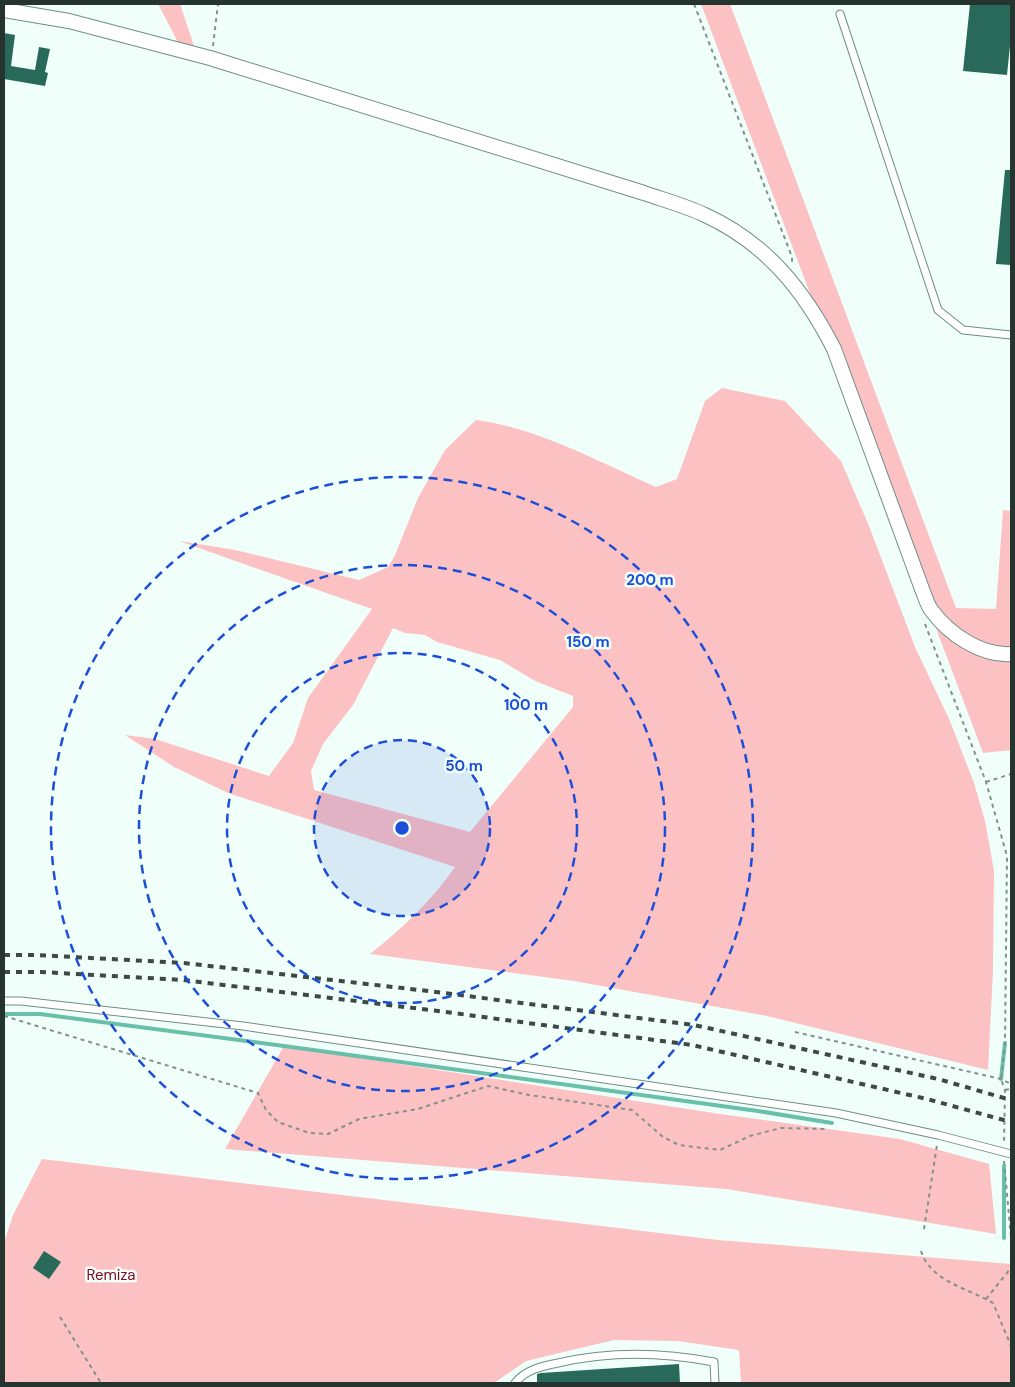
<svg xmlns="http://www.w3.org/2000/svg" width="1015" height="1387" viewBox="0 0 1015 1387" font-family="'DM Sans',sans-serif">
<style>
.green{fill:#fcc1c2;fill-rule:evenodd}
.lines{fill:none;stroke-linecap:round;stroke-linejoin:round}
.stream{stroke:#69c0aa;stroke-width:4}
.building{fill:#29695a}
.service-casing{stroke:#6d8f85;stroke-width:9}
.minor-casing{stroke:#6d8f85;stroke-width:16}
.path{stroke:#82918c;stroke-width:2;stroke-dasharray:4 4;stroke-linecap:butt}
.service{stroke:#fff;stroke-width:7}
.minor{stroke:#fff;stroke-width:14}
.rail{stroke:#3b4a45;stroke-width:4;stroke-dasharray:6 6;stroke-linecap:butt}
.ring{fill:none;stroke:#1d4ed8;stroke-width:2.5;stroke-dasharray:9 6}
.labels{text-anchor:middle;stroke-width:5;stroke-linejoin:round;paint-order:stroke}
.park-label{font-size:15px;fill:#7f0a24;stroke:#f0fffa}
.centre{fill:#1d4ed8;stroke:#f0fffa;stroke-width:2.5}
.ring-label{font-size:15px;text-anchor:middle;font-weight:bold;fill:#1d4ed8;stroke:#f0fffa;stroke-width:5;stroke-linejoin:round;paint-order:stroke}
</style>
<rect width="100%" height="100%" fill="#f0fffa"/>
<!-- green -->
<path class="green" d="M158 4H180L196 52 181 48Z
M701 4H730L956 608 996 609 1003 510 1011 511V750L983 753Z
M722 388 785 401 841 461 869 526 915 647 950 721 974 783 985 821 994 871 993 971 988 1070 767 1016 574 981 370 954C402 929 432 900 455 867L228 793 174 767 125 735 155 739 269 776 293 743 308 698 372 609 179 541 235 550 359 580 388 567 395 555 418 498 445 450 476 420C538 428 599 462 656 487L677 479 705 401ZM393 628 405 633 425 635 437 642 500 660 535 681 573 696V707L470 832 314 790 311 771 323 744 353 705Z
M284 1046 720 1114 900 1139 989 1164 996 1234 726 1189 225 1149Z
M42 1159 718 1240 1011 1264V1383H741L739 1350 678 1341 614 1340 526 1361 494 1383H4V1243L13 1215Z"/>
<g class="lines">
<!-- stream -->
<path class="stream" d="M4 1014H40L284 1046 758 1111 832 1123
M1001 1079 1005 1043
M1004 1166V1238"/>
</g>
<!-- building -->
<path class="building" d="M970 4H1011V36L1007 75 963 71Z
M4 33 15 35 11 66 35 70 39 47 50 49 45 72 48 73 45 86 4 79Z
M1005 170H1011V265L996 264Z
M44 1251 61 1262 49 1279 33 1268Z
M679 1364 680 1383H537V1374L541 1373Z"/>
<g class="lines">
<defs>
<path id="service" d="M840 14 938 310 963 330 1011 335
M4 1001H21L243 1026 836 1113 938 1135 1011 1154
M515 1383C525 1370 542 1366 558 1363 609 1351 662 1352 714 1362L715 1383"/>
<path id="minor" d="M4 10 69 21 210 58 644 193C664 200 686 206 705 215 766 243 804 290 834 349L922 589C925 596 927 605 932 611 949 634 981 656 1011 654"/>
</defs>
<!-- service casing -->
<use href="#service" class="service-casing"/>
<!-- minor casing -->
<use href="#minor" class="minor-casing"/>
<!-- path -->
<path class="path" d="M694 4 792 257V264
M213 46 218 4
M925 624 986 782 1007 856 1005 1043 1001 1079 1005 1090 1004 1144
M986 782 1011 774
M4 1016 258 1093 266 1110 278 1122 309 1133 328 1134 359 1119 418 1109 488 1086 529 1095 632 1110 663 1137 679 1145 720 1150 750 1136 781 1128 827 1129
M795 1032 1001 1079 1011 1084
M1005 1090 1011 1089
M1004 1161 1011 1238
M924 1229 937 1145
M921 1251C931 1282 968 1288 993 1303L1011 1346
M986 1299 1011 1268
M60 1317 101 1383"/>
<!-- service -->
<use href="#service" class="service"/>
<!-- minor -->
<use href="#minor" class="minor"/>
<!-- rail -->
<path class="rail" d="M4 955H36L184 963 428 991 694 1025 938 1079 1011 1100
M4 972H41L183 980 446 1012 692 1045 927 1099 1011 1122"/>
</g>
<!-- distance rings -->
<circle cx="402" cy="828" r="88" fill="#1d4ed8" fill-opacity=".12"/>
<g class="ring">
<circle cx="402" cy="828" r="88"/>
<circle cx="402" cy="828" r="175"/>
<circle cx="402" cy="828" r="263"/>
<circle cx="402" cy="828" r="351"/>
</g>
<g class="labels">
<!-- park labels -->
<g class="park-label">
<text x="111" y="1280">Remiza</text>
</g>
</g>
<circle cx="402" cy="828" r="8" class="centre"/>
<g class="ring-label">
<text x="650" y="585">200 m</text>
<text x="588" y="647">150 m</text>
<text x="526" y="710">100 m</text>
<text x="464" y="771">50 m</text>
</g>
<!-- border -->
<rect width="1015" height="1387" fill="none" stroke="#25342f" stroke-width="10"/>
</svg>
